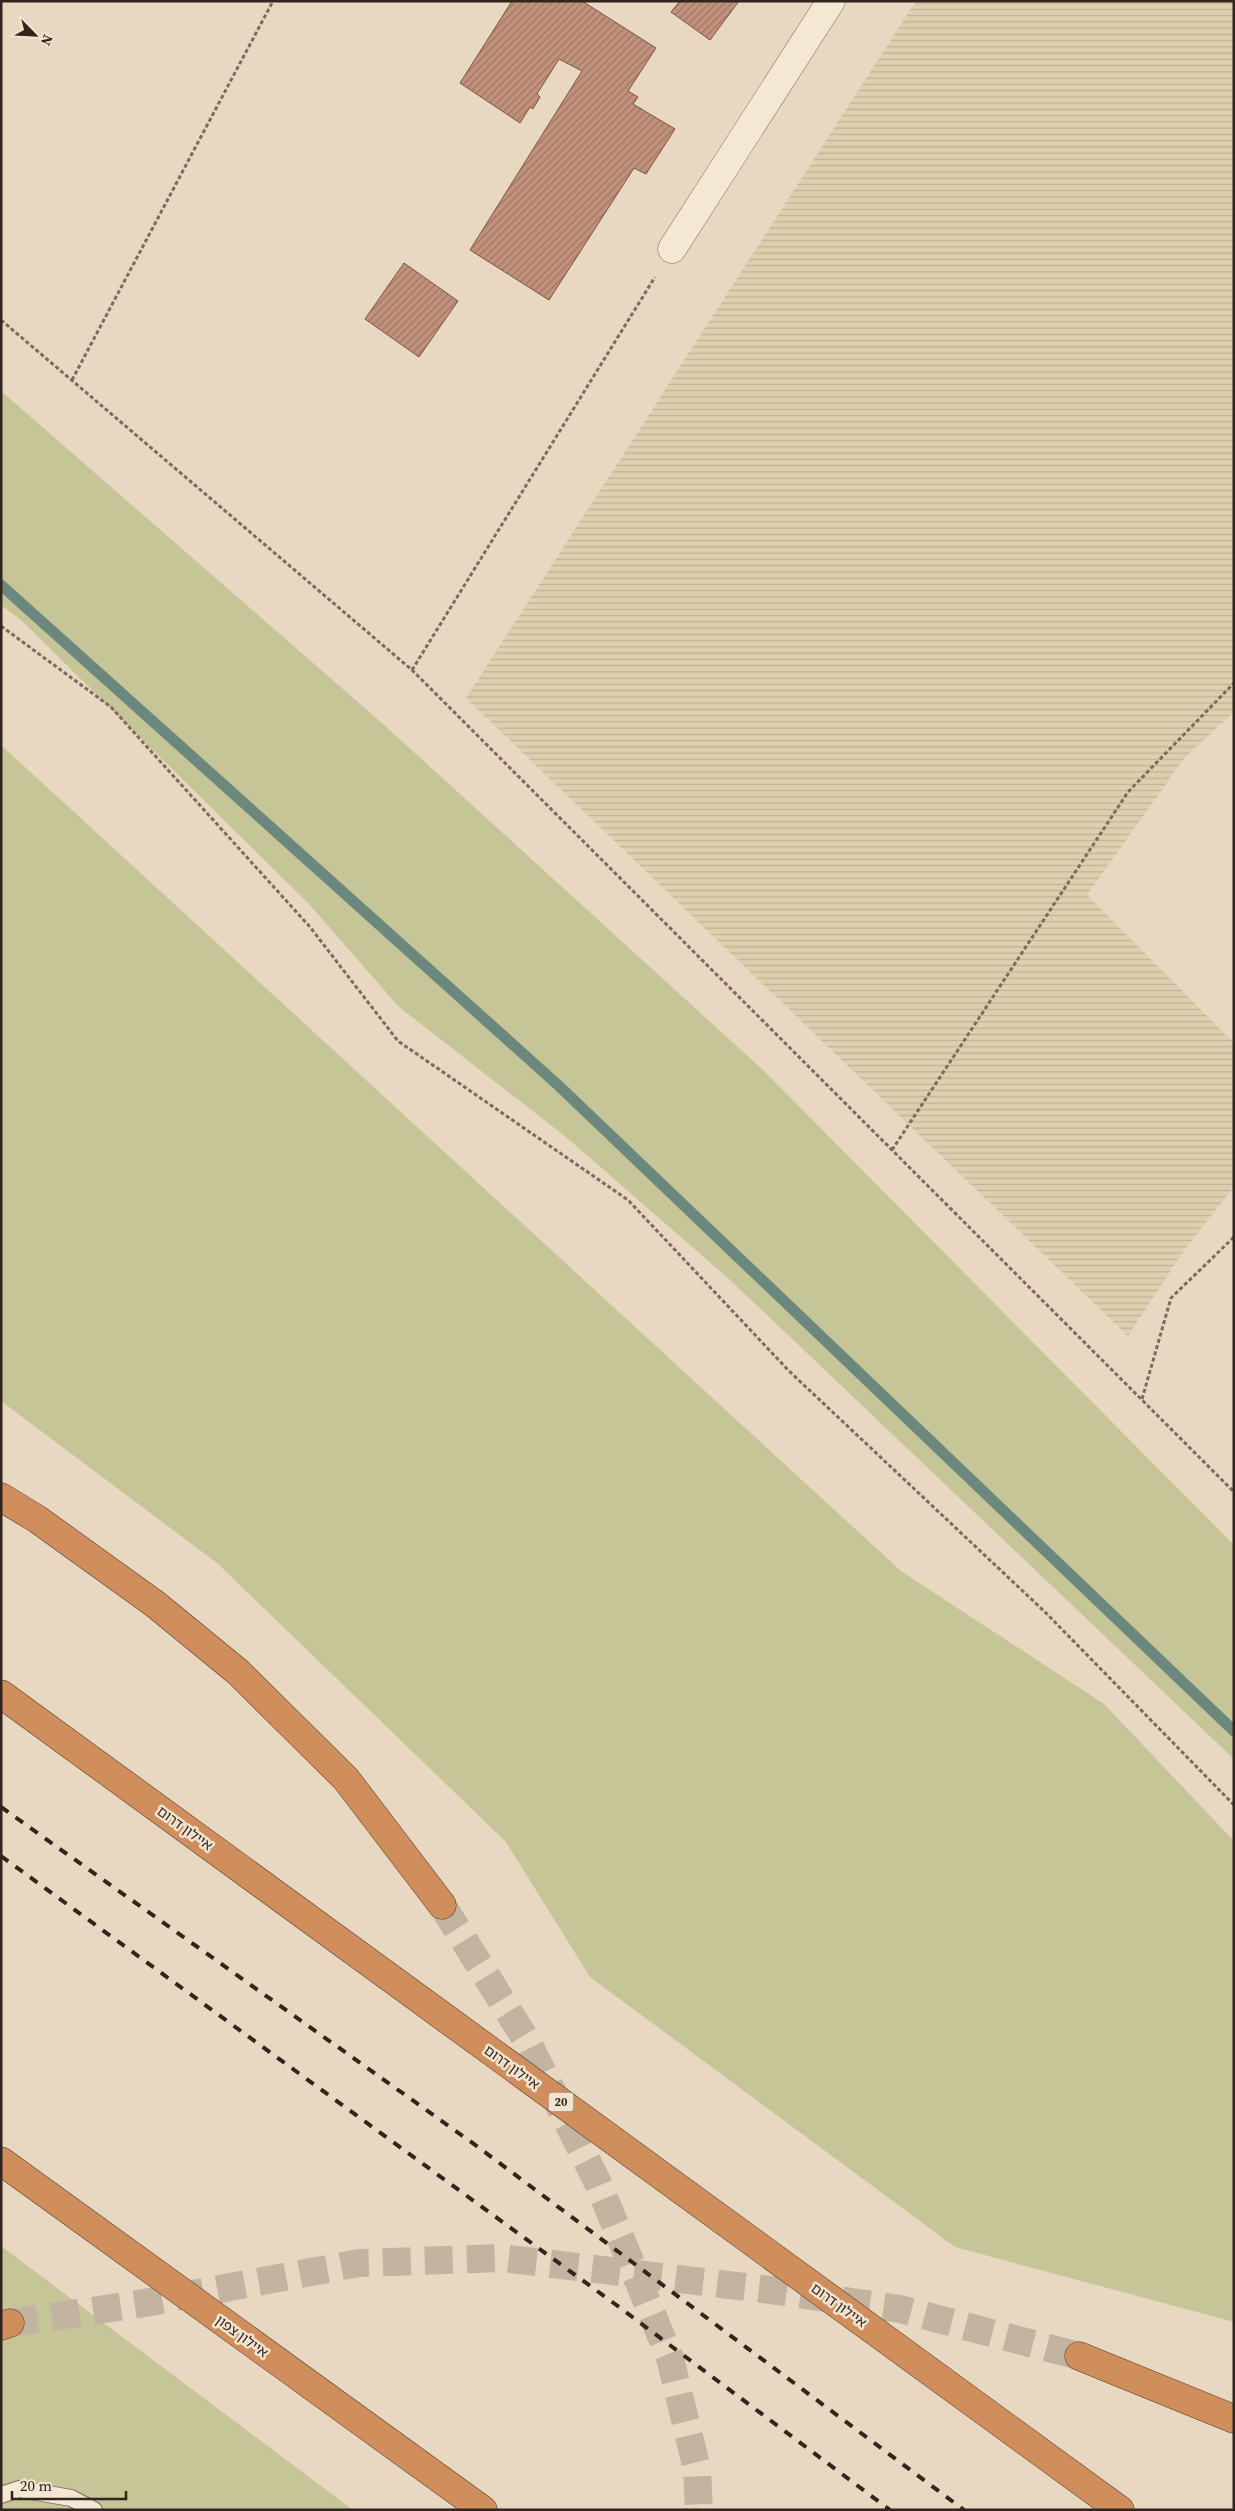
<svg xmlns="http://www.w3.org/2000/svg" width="1235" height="2511" viewBox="0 0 1235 2511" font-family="'Source Serif 4','Noto Sans Hebrew',serif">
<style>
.farmland{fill:url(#farmland-rules)}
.grass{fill:#c5c597}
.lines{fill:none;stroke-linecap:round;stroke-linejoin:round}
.stream{stroke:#6c887e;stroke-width:11}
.building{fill:url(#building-hatch);stroke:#7c5344}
.highway-tunnel{stroke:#c3b4a1;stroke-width:28;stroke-dasharray:28 14;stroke-linecap:butt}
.lane-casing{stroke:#806a5b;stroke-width:18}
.street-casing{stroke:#806a5b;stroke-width:29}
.highway-casing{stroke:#4e3a2f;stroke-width:29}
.path{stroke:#806a5b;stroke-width:3;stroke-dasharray:4 2.5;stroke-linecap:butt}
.lane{stroke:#f4e7d4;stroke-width:16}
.street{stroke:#f4e7d4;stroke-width:28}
.highway{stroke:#cf8e5b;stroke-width:28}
.rail{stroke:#31251e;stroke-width:4;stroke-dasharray:9 9;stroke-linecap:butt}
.labels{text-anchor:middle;stroke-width:5;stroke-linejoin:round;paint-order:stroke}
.shield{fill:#f0e3d0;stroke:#6a5e53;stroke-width:1}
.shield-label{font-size:12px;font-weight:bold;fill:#31251e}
.street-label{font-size:14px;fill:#31251e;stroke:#f0e3d0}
</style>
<defs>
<pattern id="farmland-rules" width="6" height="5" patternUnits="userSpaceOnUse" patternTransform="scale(1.25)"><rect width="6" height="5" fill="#ddd0b0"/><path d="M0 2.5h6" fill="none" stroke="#beb297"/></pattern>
<pattern id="building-hatch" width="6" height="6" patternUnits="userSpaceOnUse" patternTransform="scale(1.25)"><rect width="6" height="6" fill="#c2917b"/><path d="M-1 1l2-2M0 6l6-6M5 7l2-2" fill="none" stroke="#9e7664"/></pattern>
</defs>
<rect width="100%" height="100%" fill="#e8d8c2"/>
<!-- farmland -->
<path class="farmland" d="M916 1H1234V712L1185 757 1087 895 1234 1043V1187L1185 1249 1128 1336 466 698Z"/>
<!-- grass -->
<path class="grass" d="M1 391 383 724 762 1069 1234 1545V1759L729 1279 566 1137 399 1007 309 904 21 620 1 605Z
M1 745 901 1571 1104 1704 1234 1841V2322L955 2247 590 1977 506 1842 217 1563 1 1401Z
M1 2246 353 2510H1Z"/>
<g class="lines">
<!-- stream -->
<path class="stream" d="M1 585 559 1086 1234 1731"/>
</g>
<!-- building -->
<path class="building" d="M512 1H582L656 48 628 91 638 97 633 104 675 129 646 174 634 168 549 300 470 250 582 71 559 59 537 94 540 97 533 109 530 107 520 123 460 83Z
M680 1H739L710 40 671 12Z
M404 263 458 301 419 357 365 319Z"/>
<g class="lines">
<!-- highway-tunnel -->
<path class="highway-tunnel" d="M442 1905 527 2041 598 2183 670 2358 697 2469 699 2510
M10 2323 139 2304 359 2263 502 2258 763 2289 900 2309 1079 2356"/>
<defs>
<path id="lane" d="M1 2495 19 2489 71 2498 94 2510"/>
<path id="street" d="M672 249 831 1"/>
<path id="highway" d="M1 1497 37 1519 155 1604 238 1672 346 1779 442 1905
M1 1694 1120 2510
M1 2161 483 2510
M1 2326 10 2323
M1079 2356 1234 2419"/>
</defs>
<!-- lane casing -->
<use href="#lane" class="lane-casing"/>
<!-- street casing -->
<use href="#street" class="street-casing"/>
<!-- highway casing -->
<use href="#highway" class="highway-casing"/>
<!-- path -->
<path class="path" d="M1 320 412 670 1234 1492
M72 380 273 1
M1 626 111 707 310 927 398 1041 628 1200 789 1371 1045 1612 1234 1805
M412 670 655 277
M892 1150 1128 792 1234 683
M1142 1399 1171 1298 1234 1237"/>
<!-- lane -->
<use href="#lane" class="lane"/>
<!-- street -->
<use href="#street" class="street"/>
<!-- highway -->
<use href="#highway" class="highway"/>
<!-- rail -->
<path class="rail" d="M1 1807 474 2144 964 2510
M1 1856 615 2304 890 2510"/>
</g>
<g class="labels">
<!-- shield labels -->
<rect class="shield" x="548.5" y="2092.5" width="25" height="19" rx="4"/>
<g class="shield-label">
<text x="561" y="2106">20</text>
</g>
<!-- street labels -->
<g class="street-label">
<text transform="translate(185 1828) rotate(36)" y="5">איילון דרום</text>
<text transform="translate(512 2067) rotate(36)" y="5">איילון דרום</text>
<text transform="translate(839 2305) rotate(36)" y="5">איילון דרום</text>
<text transform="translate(242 2336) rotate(36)" y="5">איילון צפון</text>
</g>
</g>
<!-- border -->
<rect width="1235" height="2511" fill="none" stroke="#31251e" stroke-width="5"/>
<!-- north arrow -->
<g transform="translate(35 35) rotate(114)" stroke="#f0e3d0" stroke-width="4" paint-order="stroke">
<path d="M0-4L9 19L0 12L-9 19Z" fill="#31251e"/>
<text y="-8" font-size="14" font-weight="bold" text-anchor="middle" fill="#31251e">N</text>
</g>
<!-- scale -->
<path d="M12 2491v8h114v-8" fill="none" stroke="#31251e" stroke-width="2.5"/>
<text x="20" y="2491" font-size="15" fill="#31251e" stroke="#f0e3d0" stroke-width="4" paint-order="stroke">20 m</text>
</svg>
